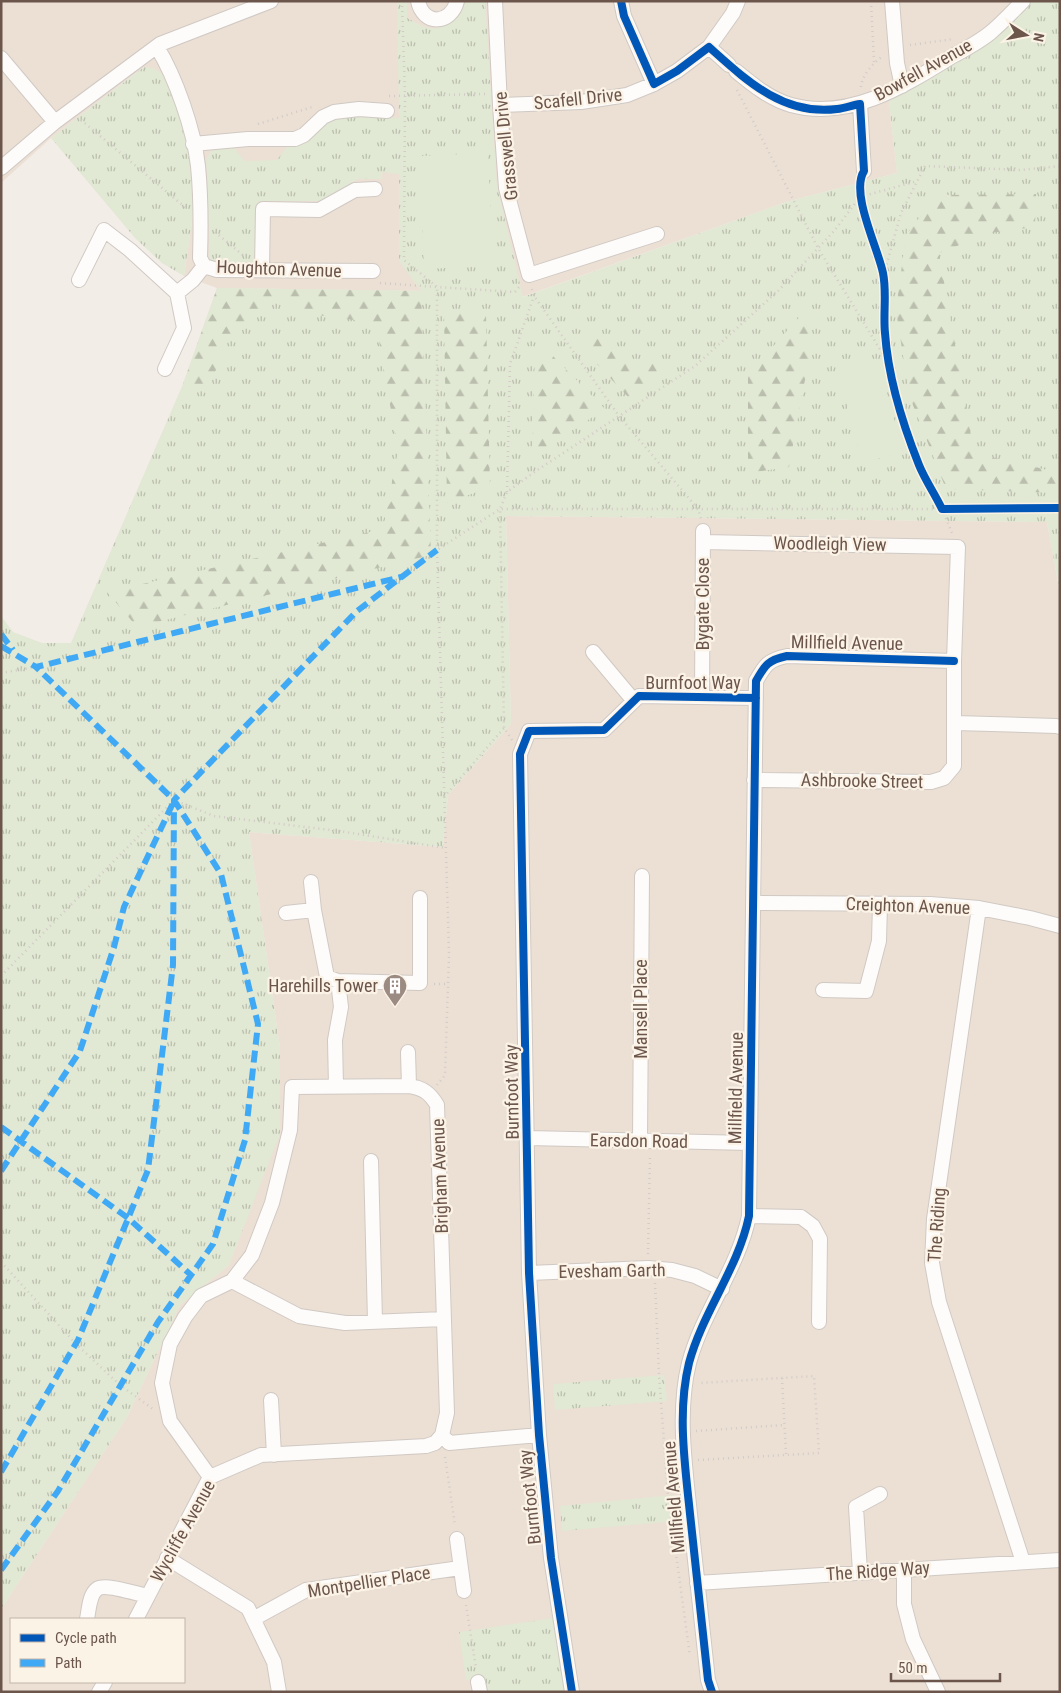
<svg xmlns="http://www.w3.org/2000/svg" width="1061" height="1693" viewBox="0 0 1061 1693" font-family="'Roboto Condensed',sans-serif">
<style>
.residential{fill:#ece0d5;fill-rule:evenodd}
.grass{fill:url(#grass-tufts)}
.forest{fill:url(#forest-firs)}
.pitch{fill:#e1e8d3}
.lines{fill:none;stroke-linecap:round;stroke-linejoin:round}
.minor-casing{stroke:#d0c9c3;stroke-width:16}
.path{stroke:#d2cbc6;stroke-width:2.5;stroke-dasharray:1 4;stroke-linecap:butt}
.minor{stroke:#fdfcfb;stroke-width:14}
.quiet{stroke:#3fa9f5;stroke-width:6;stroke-dasharray:12 6;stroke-linecap:butt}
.cycleway-casing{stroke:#fcf3e7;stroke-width:11}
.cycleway{stroke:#0057b8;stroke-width:8}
.labels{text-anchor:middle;stroke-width:4.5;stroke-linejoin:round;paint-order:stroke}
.street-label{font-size:18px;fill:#6c564c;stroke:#fcf3e7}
.poi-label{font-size:18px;fill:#6c564c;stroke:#fcf3e7;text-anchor:end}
</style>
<defs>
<pattern id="grass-tufts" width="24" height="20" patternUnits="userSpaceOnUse" patternTransform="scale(1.25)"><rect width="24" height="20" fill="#e1e8d3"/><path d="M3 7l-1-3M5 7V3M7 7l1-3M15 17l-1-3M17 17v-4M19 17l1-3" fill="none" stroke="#babfad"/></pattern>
<pattern id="forest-firs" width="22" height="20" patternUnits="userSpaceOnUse" patternTransform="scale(1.25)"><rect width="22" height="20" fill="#e1e8d3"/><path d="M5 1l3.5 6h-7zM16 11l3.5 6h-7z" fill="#babfad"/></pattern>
</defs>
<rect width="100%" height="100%" fill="#f3ede7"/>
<!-- residential -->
<path class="residential" d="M1 1H1023L986 42 889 101 897 173 786 202 522 297 421 291 217 288 184 276 194 207 144 67 51 138 1 183Z
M506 516 1047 522 1060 594V1692H1V1609L127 1417 180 1305 229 1265 280 1048 249 832 443 847 448 795 511 724ZM11 1619H184V1682H11Z"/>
<!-- grass -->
<path class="grass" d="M397 1H407V18C431 31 437 34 460 15L462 1H485L497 186 523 297 786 202 897 173 889 101 986 42 1033 1H1060V593L1047 522 506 516 511 724 448 795 443 847 249 832 280 1048V1134L229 1265 180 1305 127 1417 1 1609V616L13 632 42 643H71L183 384 217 288 421 291 399 261V174L382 172V179H357L327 201H259L254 262 218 264 210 259 206 160 212 149 233 147 245 161 277 160 287 147 301 145 324 123 347 115 399 118Z
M144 67 153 68 163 74 178 112 190 160 194 207 184 276 162 263 135 238 51 138Z
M664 1375 667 1401 555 1410 553 1384Z
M674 1495 677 1521 562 1531 560 1506Z
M553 1618 566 1692H485L483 1678 466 1680 459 1632Z"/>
<!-- forest -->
<path class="forest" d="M1036 194 1035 227 990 233 939 253 974 453 1060 473V493L946 489 909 395 896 310 906 235 937 195Z
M217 288 421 291 431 555 137 627 107 592 383 529 398 451 376 323 302 313 280 296 233 330 206 393 183 384Z
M805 311 812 348 803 389 789 467 748 473V374Z
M444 312 486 314 490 487 447 503Z
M597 327 620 358 672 366 629 398 581 347Z
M545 348 605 409 532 456 535 353Z"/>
<!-- pitch -->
<path class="pitch" d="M488 153 493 266 424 269 419 156Z
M878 360 903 452 862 463 838 371Z"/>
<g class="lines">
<defs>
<path id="minor" d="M418 1C423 26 451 25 457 1
M495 1 500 105 506 188 529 275 657 234
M621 1 624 16 654 84
M892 1 897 63 902 86
M157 47C176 78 194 130 198 166 201 196 201 227 200 258L204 266 217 270 373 271
M709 47 729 65
M1 58 55 122
M736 71C753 85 770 99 791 105 849 121 904 86 951 57 964 50 979 42 990 33 1002 23 1012 12 1023 1
M860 104 864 171
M500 105 581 102 627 95 654 84 677 71 709 47 733 13 738 1
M193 144 248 139H295L304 135 323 117 334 112 359 109 387 111
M1 168 55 122 160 44 271 1
M262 270 263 209 319 210 355 190 375 189
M79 280 104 230 130 250 177 293
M165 369 184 328 177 293 193 280 204 266
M703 542 958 547 954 661V766L944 778 931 782 754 780
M593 652 634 701
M702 697 703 531
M955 723 1056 726 1060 727
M311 882 314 910 327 977 338 981 341 1007 335 1040 336 1086
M753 903 930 904 979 908 1030 918 1060 926
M979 908 934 1219 932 1263 939 1302 1023 1562
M286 913 314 910
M338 981 420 983V898
M823 990 866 991 879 941 880 904
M408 1052 409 1086
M528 1138 750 1143
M640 1141 642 876
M371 1161 375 1321
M749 1216 801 1217 813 1226 820 1239 819 1322
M529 1273 648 1268 672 1270 695 1276 722 1289
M271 1400 274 1455
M442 1435 449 1443 539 1435
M210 1477 170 1421 162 1383 170 1344 185 1317 201 1296 232 1281 299 1316 345 1323 444 1319
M457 1539 464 1591
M167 1558 248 1608 274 1662 279 1692
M904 1569V1604L913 1639 938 1692
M860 1572 856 1507 880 1494
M697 1583 1060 1560
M87 1619C89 1610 89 1595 97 1589 105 1583 137 1594 148 1596
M136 1619 210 1477 261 1455 426 1446 435 1443 442 1435 447 1413 437 1105C430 1093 423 1088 409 1086L292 1087 290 1130 272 1203 252 1255 232 1281
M253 1619 306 1590 460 1568
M478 1682 480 1692
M99 1692 105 1682
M572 1692 551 1558 539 1435 529 1273 520 754 529 731 604 730 639 696 756 698
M712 1692 708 1680C702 1625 696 1570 690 1514 685 1465 677 1412 689 1363 703 1311 738 1269 749 1216L756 681C765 665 768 660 787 656L954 661"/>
</defs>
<!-- minor casing -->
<use href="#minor" class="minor-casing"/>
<!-- path -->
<path class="path" d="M402 1 405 96 404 260 437 287 515 292 520 286
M871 1 874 62
M910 45 954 39
M861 87C862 75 873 63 883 56
M737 90 818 248 889 364
M389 96 486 94
M81 120 186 208
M258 124 312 107
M215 232 244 256
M884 274 901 213 925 166 1021 170 1060 166
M380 283 437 287V549
M532 289 534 296 619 416 698 509 701 519
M507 492 510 364 534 296
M1 673 36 667
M512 740 504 728 500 509 507 492 536 471 695 366 778 291 834 231 860 197 917 181
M444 797 504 728
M1 976 174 800 214 816 339 831 446 848
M434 984H448
M437 1085 445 1075 449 954 437 550 500 509H942L952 533
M648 1254 650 1155
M1 1262 76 1344 120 1385 153 1409
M655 1283 659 1375 668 1496 690 1656
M782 1378 786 1454
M696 1431 784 1425
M445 1457 455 1525
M698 1460 819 1453 814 1376 700 1383
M466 1605 476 1668"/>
<!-- minor -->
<use href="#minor" class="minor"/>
<!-- quiet -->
<path class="quiet" d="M1 634 13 650
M1 646 36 667
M1 1127 128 1218 191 1275
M1 1171 80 1051 114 947 124 907 173 803
M1 1472 78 1340 148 1170 173 965 174 800 357 611 437 550
M1 1570 58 1491 158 1322 213 1244 245 1140 258 1024 221 874 174 800 36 667 401 577"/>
<defs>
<path id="cycleway" d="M621 1 624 16 654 84 677 71 709 47C746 80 783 116 837 109 845 108 853 105 860 104L864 171C850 193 878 248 883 273 887 292 883 314 885 333 888 376 903 425 919 465 925 480 935 494 942 509L1060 508
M572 1692 551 1558 539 1435 529 1273 520 754 529 731 604 730 639 696 756 698
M712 1692 708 1680C702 1625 696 1570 690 1514 685 1465 677 1412 689 1363 703 1311 738 1269 749 1216L756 681C765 665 768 660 787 656L954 661"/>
</defs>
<!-- cycleway casing -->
<use href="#cycleway" class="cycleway-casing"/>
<!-- cycleway -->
<use href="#cycleway" class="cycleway"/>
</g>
<!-- icons -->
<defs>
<symbol id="building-pin" viewBox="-11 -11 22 30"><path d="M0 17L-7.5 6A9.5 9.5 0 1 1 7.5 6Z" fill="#9b8b82" stroke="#fcf3e7"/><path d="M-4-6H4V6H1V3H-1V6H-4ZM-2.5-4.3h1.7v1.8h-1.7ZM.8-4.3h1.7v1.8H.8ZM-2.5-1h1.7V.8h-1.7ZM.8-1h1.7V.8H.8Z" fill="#fff"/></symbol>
</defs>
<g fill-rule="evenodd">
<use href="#building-pin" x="381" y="972" width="28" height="38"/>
</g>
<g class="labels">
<!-- street labels -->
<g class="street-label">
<text transform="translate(923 70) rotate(-29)" y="6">Bowfell Avenue</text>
<text transform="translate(578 99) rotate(-6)" y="6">Scafell Drive</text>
<text transform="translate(506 146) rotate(-96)" y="6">Grasswell Drive</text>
<text transform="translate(279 269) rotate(2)" y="6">Houghton Avenue</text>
<text transform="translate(830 544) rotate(1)" y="6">Woodleigh View</text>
<text transform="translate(703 604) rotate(-90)" y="6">Bygate Close</text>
<text transform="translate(847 643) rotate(1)" y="6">Millfield Avenue</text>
<text x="693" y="689">Burnfoot Way</text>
<text transform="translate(862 781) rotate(1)" y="6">Ashbrooke Street</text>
<text transform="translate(908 906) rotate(2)" y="6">Creighton Avenue</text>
<text transform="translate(641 1009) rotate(-90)" y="6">Mansell Place</text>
<text transform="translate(736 1088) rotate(-89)" y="6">Millfield Avenue</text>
<text transform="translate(512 1092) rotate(-91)" y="6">Burnfoot Way</text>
<text transform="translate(639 1141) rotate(1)" y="6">Earsdon Road</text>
<text transform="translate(440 1176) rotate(-92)" y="6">Brigham Avenue</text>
<text transform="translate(937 1225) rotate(-86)" y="6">The Riding</text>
<text transform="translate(612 1271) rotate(-1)" y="6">Evesham Garth</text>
<text transform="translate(530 1497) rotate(-96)" y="6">Burnfoot Way</text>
<text transform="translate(674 1497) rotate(-95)" y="6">Millfield Avenue</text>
<text transform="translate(183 1531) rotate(-61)" y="6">Wycliffe Avenue</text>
<text transform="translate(878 1571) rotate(-4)" y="6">The Ridge Way</text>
<text transform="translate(369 1582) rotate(-9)" y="6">Montpellier Place</text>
</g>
<!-- poi labels -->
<g class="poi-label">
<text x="378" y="992">Harehills Tower</text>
</g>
</g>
<!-- border -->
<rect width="1061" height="1693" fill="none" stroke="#6c564c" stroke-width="5"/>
<!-- legend -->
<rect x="10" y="1618" width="175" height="65" fill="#fcf3e7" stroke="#c2b4a9"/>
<rect x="20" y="1634" width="25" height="8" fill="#0057b8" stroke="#c2b4a9"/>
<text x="55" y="1643" font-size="15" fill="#6c564c">Cycle path</text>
<rect x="20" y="1659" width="25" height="8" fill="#3fa9f5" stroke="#c2b4a9"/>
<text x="55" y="1668" font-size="15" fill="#6c564c">Path</text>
<!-- north arrow -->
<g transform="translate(1026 35) rotate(101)" stroke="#fcf3e7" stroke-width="4" paint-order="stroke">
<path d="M0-4L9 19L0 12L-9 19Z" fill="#6c564c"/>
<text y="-8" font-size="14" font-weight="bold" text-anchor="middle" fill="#6c564c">N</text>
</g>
<!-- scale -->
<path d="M891 1673v8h109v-8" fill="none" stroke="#6c564c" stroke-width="2.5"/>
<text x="898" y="1673" font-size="15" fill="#6c564c" stroke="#fcf3e7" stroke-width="4" paint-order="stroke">50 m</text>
</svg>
